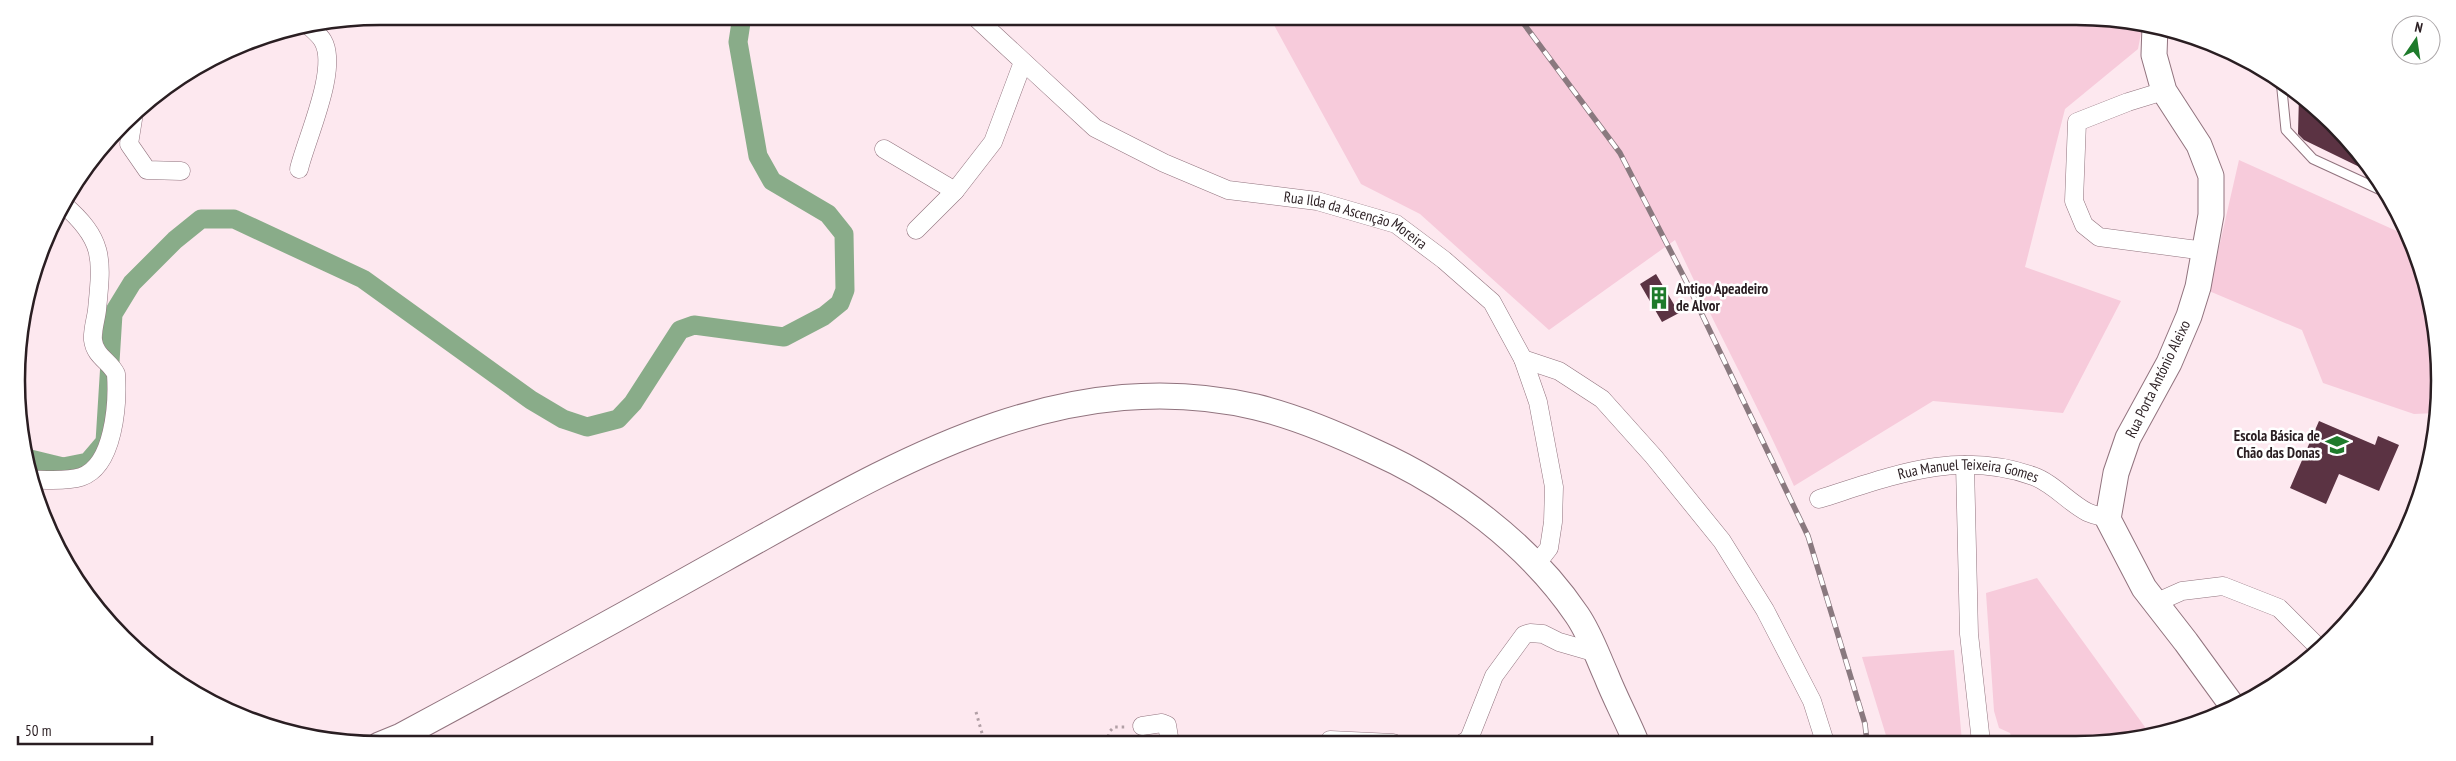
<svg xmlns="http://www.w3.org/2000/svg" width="2456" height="761" viewBox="0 0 2456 761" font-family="'PT Sans Narrow',sans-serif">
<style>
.green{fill:#f7cbdb}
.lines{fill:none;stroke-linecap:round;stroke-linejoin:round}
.canal{stroke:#89ac89;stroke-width:19}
.building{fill:#5b3343}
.lane-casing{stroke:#91737e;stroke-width:11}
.street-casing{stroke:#91737e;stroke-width:19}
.secondary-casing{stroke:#91737e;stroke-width:27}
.path{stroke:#b19fa5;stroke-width:3;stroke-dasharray:2.5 4;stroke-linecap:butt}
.lane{stroke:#fff;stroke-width:9}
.street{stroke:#fff;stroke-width:18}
.secondary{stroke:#fff;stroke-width:25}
.rail-casing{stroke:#8a797f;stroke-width:5.5}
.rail{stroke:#fff;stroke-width:4;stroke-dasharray:11;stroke-linecap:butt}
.labels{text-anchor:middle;stroke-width:5;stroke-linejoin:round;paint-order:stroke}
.street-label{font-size:15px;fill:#2a1e22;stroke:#fff}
.poi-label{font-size:15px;font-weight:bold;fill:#2a1e22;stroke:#fff;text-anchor:start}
.rim{fill:none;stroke:#2a1e22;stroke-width:2.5}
</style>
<rect width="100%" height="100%" fill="#fde8ef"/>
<!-- green -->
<path class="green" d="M1269 16H2075L2143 23 2138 49 2065 109 2025 267 2121 301 2063 413 1933 401 1794 486C1757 403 1713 323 1675 240L1549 330 1420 214 1361 184Z
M2239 160 2410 237 2433 310 2440 381 2437 413 2414 414 2323 383 2302 330 2209 291Z
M2037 578 2150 734 2123 742H2013L2010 733 1999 728 1994 711 1986 593Z
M1954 650 1962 742H1888L1862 657Z"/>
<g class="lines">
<!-- canal -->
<path class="canal" d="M26 458 63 467 88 462 105 442 113 314 132 283 175 240 201 219H234L363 279 531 400 563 419 587 427 618 419 633 403 680 330 694 325 784 337 824 316 840 303 845 290 844 234 828 214 772 181 758 156 738 42 742 16"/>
</g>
<!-- building -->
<path class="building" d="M2299 95 2333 123 2376 175 2304 140 2298 134Z
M1656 274 1679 313 1662 322 1640 284Z
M2319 421 2375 445 2378 436 2399 445 2379 491 2339 474 2326 504 2290 488Z"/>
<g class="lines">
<defs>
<path id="lane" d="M2281 80 2286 130 2313 159 2387 193"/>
<g id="street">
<path id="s1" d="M974 16 1095 128 1164 163 1228 190 1317 201 1396 224 1444 260 1492 302 1523 359 1538 402 1554 487 1553 522 1549 548 1535 566"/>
<path d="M2164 91 2128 102 2077 122 2074 201 2084 225 2099 237 2205 251"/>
<path d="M134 113 129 144 147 170 181 171"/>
<path d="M884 149 955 191 993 142 1023 62"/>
<path d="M299 169C306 139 339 69 323 41 320 35 312 29 307 24"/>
<path d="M916 230 955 191"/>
<path d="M1523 359 1559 371 1602 399 1654 457 1722 541 1765 610 1812 701 1825 742"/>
<path d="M1965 465 1969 634 1981 742"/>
<path d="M31 480C46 479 66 482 81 477 114 466 118 404 116 374 110 361 95 357 93 340 92 331 96 319 97 310 102 259 105 240 63 204"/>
<path id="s2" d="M1819 499C1892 476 1957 449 2033 476 2053 483 2068 502 2087 512 2093 515 2102 516 2108 519"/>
<path d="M2155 603 2182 591 2223 586 2279 608 2320 649"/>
<path d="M1142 726 1162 723 1167 725 1170 743"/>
<path d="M1330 740 1393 743"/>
<path d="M1463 743 1469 739 1494 676 1524 635 1530 633 1543 634 1559 642 1597 653"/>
</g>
<path id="secondary" d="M2155 26 2154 55 2164 91 2199 145 2211 176V215L2198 287 2189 316 2169 363 2128 438 2116 473 2108 519 2144 588 2186 642 2234 708
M379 745 401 736C509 678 617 619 724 559 889 468 1058 361 1256 407 1297 417 1335 433 1373 451 1451 486 1529 544 1577 615 1590 634 1597 655 1606 675 1615 698 1627 720 1636 742"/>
</defs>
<!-- lane casing -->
<use href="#lane" class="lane-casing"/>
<!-- street casing -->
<use href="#street" class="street-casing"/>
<!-- secondary casing -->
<use href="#secondary" class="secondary-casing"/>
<!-- path -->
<path class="path" d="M976 712 985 744
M1106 743 1110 731 1114 727H1127"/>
<!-- lane -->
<use href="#lane" class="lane"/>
<!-- street -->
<use href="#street" class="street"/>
<!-- secondary -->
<use href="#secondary" class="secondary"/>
<defs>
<path id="rail" d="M1518 16 1620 153 1686 281 1808 536 1865 724 1867 742"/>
</defs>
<!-- rail casing -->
<use href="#rail" class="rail-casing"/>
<!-- rail -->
<use href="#rail" class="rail"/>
</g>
<!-- icons -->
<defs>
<symbol id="building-bare" viewBox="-9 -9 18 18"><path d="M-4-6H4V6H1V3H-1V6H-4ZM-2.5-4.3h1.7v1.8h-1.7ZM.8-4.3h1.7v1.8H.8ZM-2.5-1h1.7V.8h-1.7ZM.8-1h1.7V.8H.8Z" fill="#1e7b2b" stroke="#fff" stroke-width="2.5" paint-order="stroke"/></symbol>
<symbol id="school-bare" viewBox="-9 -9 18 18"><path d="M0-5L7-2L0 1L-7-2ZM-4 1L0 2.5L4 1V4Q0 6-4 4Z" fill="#1e7b2b" stroke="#fff" stroke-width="2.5" paint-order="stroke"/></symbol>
</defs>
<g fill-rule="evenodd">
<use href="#building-bare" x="1643" y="282" width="32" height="32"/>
<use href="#school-bare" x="2321" y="429" width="32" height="32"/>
</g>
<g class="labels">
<!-- street labels -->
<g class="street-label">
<text dy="5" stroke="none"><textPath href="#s1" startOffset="444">Rua Ilda da Ascenção Moreira</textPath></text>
<text transform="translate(2158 379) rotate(-64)" y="5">Rua Porta António Aleixo</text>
<text dy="5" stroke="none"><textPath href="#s2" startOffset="154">Rua Manuel Teixeira Gomes</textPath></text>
</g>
<!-- poi labels -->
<g class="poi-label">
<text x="1676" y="294">Antigo Apeadeiro<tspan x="1676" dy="17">de Alvor</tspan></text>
<text x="2320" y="441" text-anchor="end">Escola Básica de<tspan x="2320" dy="17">Chão das Donas</tspan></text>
</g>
</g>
<!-- crop -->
<path d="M0 0H2456V761H0ZM380 25H2076A355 355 0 0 1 2431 380V381A355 355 0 0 1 2076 736H380A355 355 0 0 1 25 381V380A355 355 0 0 1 380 25Z" fill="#fff" fill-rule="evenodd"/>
<path class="rim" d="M380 25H2076A355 355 0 0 1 2431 380V381A355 355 0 0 1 2076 736H380A355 355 0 0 1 25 381V380A355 355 0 0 1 380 25Z"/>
<!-- north arrow -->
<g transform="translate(2416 40) rotate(13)"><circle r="24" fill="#ffffff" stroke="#aaa5a7"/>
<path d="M0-4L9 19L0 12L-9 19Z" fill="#1e7b2b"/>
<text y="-8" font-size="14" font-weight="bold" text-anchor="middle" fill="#2a1e22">N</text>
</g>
<!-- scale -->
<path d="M18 736v8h134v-8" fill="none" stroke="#2a1e22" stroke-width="2.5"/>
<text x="25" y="736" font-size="15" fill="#2a1e22" stroke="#ffffff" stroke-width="4" paint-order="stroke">50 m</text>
</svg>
